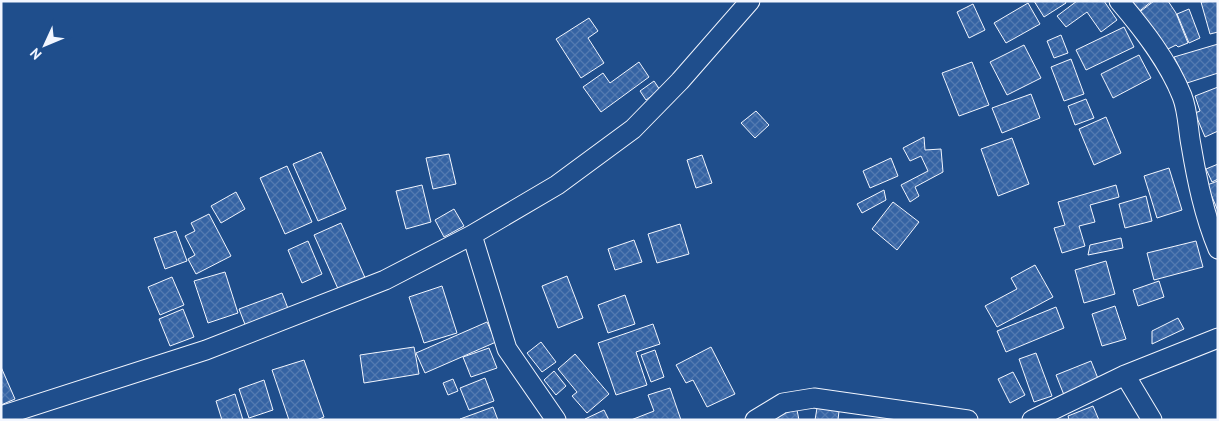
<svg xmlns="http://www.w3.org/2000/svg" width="1219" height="421" viewBox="0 0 1219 421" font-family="'PT Sans',sans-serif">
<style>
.building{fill:url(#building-cross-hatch);stroke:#f2f6ff}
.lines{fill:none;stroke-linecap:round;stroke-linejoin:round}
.street-casing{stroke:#f2f6ff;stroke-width:21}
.street{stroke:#1f4e8c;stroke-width:19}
</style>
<defs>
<pattern id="building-cross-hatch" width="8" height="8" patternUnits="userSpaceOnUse" patternTransform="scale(1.25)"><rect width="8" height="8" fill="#3563a3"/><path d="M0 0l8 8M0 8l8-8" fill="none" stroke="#537ab1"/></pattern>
</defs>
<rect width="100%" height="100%" fill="#1f4e8c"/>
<!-- building -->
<path class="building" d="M1034 1H1065L1066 3 1044 17Z
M1077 1H1104L1117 20 1101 32 1087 12 1066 27 1057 16Z
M1127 1H1152L1136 14Z
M1154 1H1168L1176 13 1188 43 1178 47 1176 45 1164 51 1137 14Z
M1218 1V32L1210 34 1201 2Z
M1028 3 1040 24 1006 43 994 23Z
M973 4 985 30 969 38 957 12Z
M1189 9 1200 38 1189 43 1177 14Z
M589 18 598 31 588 38 604 63 581 78 556 39Z
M1124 27 1134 47 1086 70 1076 50Z
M1061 35 1068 53 1054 58 1047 41Z
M1218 44V73L1187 83 1174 57Z
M1024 45 1041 78 1007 95 990 62Z
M1139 55 1151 78 1113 98 1101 74Z
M1071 59 1084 94 1064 101 1051 67Z
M639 62 649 77 601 112 583 87 603 73 610 83Z
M972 62 989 105 959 116 942 73Z
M654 81 660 90 646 100 640 91Z
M1218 87V131L1205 137 1195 113 1200 111 1195 96Z
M1031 94 1040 118 1002 133 992 108Z
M1086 99 1094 118 1075 125 1068 106Z
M756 111 769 125 755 138 741 123Z
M1106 117 1121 153 1094 165 1079 129Z
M924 137 925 150 941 149 943 172 915 187 919 196 910 202 901 185 928 171 921 156 910 161 903 148Z
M1012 138 1029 184 998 196 981 149Z
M321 152 346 209 318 221 293 164Z
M449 154 456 184 433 189 426 158Z
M702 155 712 183 696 188 687 160Z
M891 158 898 176 870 188 863 171Z
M1218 164V179L1212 182 1206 169Z
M287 166 312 222 285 234 260 178Z
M1169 168 1182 210 1157 218 1144 176Z
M1218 181V211L1207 185Z
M422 185 431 222 406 229 396 191Z
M1116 185 1119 197 1090 205 1095 222 1079 226 1085 246 1062 253 1054 228 1065 225 1058 202Z
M884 190 886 200 862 213 857 204Z
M236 192 245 209 221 223 211 206Z
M1146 196 1152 221 1125 228 1119 204Z
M893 202 919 222 897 250 872 229Z
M454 209 464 226 444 237 435 220Z
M209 214 231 256 196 274 188 259 195 255 185 236 195 231 191 223Z
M341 223 366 280 339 291 314 235Z
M680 224 689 254 657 263 648 234Z
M176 231 187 261 165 269 154 238Z
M1121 238 1123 248 1088 255 1090 245Z
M634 240 642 262 615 270 608 249Z
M308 241 322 274 302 283 288 250Z
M1196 241 1203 267 1154 280 1147 253Z
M1106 261 1115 294 1084 303 1075 270Z
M1035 265 1053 297 997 327 985 306 1017 289 1011 278Z
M225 272 238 313 208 323 194 281Z
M567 276 583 318 558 328 542 286Z
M172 277 184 305 160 315 148 287Z
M1159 281 1164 297 1138 306 1133 290Z
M442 286 457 333 424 343 409 297Z
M282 293 289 311 246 327 239 309Z
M625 295 635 324 608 333 598 305Z
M1115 306 1126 339 1102 346 1092 314Z
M1056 307 1064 328 1006 352 997 331Z
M183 309 194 337 170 346 159 319Z
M1178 318 1184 329 1152 344V331Z
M487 322 496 342 425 373 416 353Z
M653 324 660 344 636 352 647 385 616 395 598 343Z
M541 342 556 362 542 372 527 353Z
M414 347 419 374 364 383 360 355Z
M711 347 735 394 707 407 693 380 686 383 676 365Z
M489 348 497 368 471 377 463 357Z
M655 350 664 377 651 382 641 355Z
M1036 353 1052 396 1034 402 1019 359Z
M575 354 609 394 587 413 572 396 577 392 558 369Z
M304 360 324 417 317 420H289L272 370Z
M1091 361 1099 381 1064 395 1056 375Z
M1 367 15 399 1 405Z
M554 371 566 386 556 395 544 380Z
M1013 372 1025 395 1010 403 998 379Z
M485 378 494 401 469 410 460 388Z
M453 379 458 391 448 395 443 383Z
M264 380 273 410 249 418 239 389Z
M670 388 681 420H631L654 411 648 395Z
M235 394 243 420H222L216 401Z
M1093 406 1099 420H1069L1068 416Z
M493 407 498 420 460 419Z
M817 408 839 411 838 420H815Z
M604 410 609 420H585V419Z
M797 410 799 420H772L771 416Z"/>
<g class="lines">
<defs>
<path id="street" d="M1119 1C1143 29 1168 61 1182 96 1188 111 1188 130 1191 145 1197 181 1204 215 1218 249
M472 235 507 349 556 420
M1125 375 1152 420
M1 416 206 350 385 280 472 235 557 185 633 129 680 81 750 1
M755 420 783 403 814 398 968 420
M1032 420 1125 375 1218 338"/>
</defs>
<!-- street casing -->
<use href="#street" class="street-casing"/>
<!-- street -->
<use href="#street" class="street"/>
</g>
<!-- border -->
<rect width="1219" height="421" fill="none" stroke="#f2f6ff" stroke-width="5"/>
<!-- north arrow -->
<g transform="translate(45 45) rotate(226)" stroke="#1f4e8c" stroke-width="4" paint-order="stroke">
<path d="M0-4L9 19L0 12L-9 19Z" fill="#f2f6ff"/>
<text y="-8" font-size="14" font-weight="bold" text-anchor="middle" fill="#f2f6ff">N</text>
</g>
</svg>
